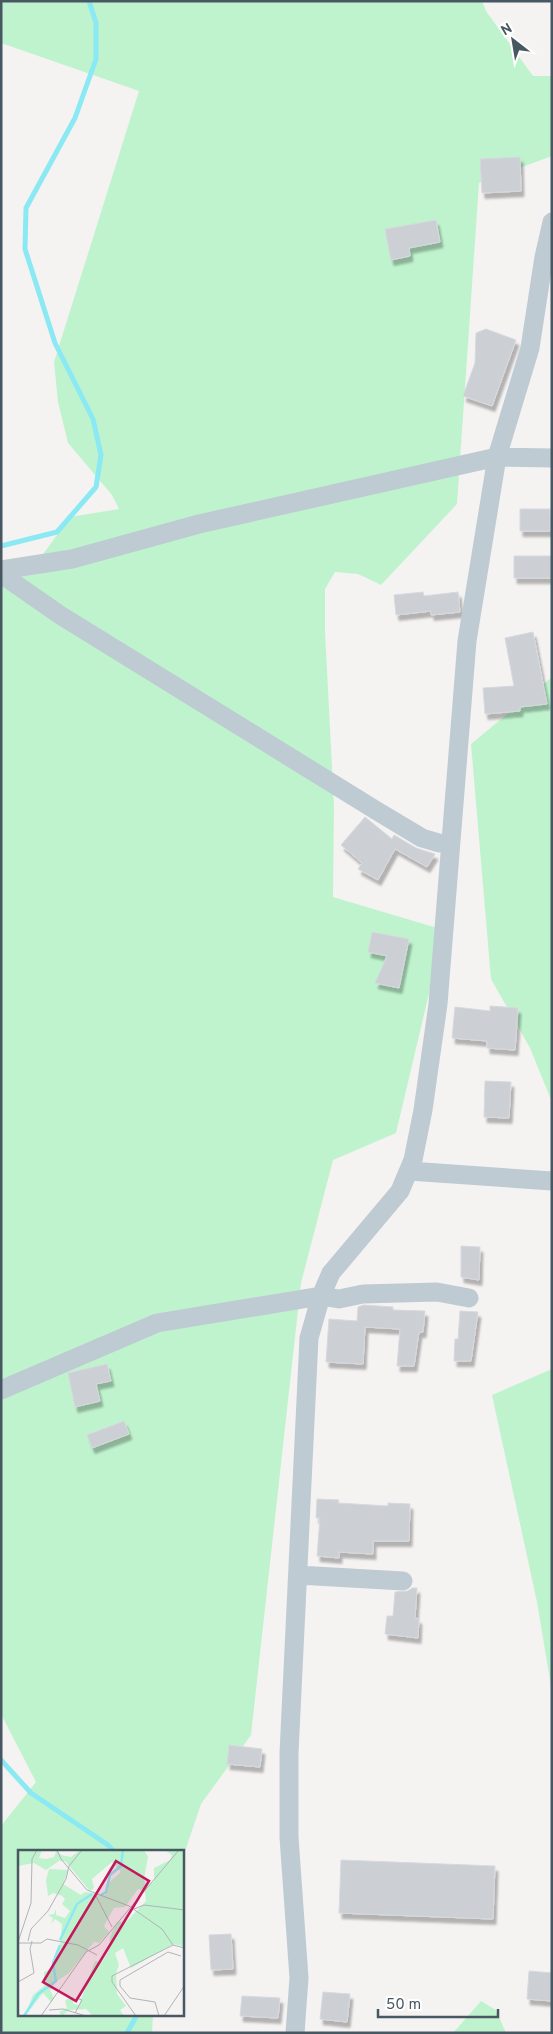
<svg xmlns="http://www.w3.org/2000/svg" width="553" height="2034" viewBox="0 0 553 2034" font-family="Overpass,sans-serif">
<style>
.green{fill:#bff3ce}
.lines{fill:none;stroke-linecap:round;stroke-linejoin:round}
.stream{stroke:#8ae9f3;stroke-width:5}
.building{fill:#ccd0d5;stroke:#d6d9de;filter:url(#shadow)}
.minor{stroke:#bfcbd2;stroke-width:19}
.inset-river{fill:none;stroke:#8ae9f3;stroke-width:2.5}
.inset-road{fill:none;stroke:#b0b4b8;stroke-width:1}
.view{fill:#c2185b;fill-opacity:0.15;stroke:#c2185b;stroke-width:2.5}
.inset-edge{fill:none;stroke:#485862;stroke-width:2.5}
</style>
<defs>
<filter id="shadow"><feDropShadow dx="3" dy="5.5" stdDeviation="1" flood-color="#0004"/></filter>
</defs>
<rect width="100%" height="100%" fill="#f5f2f2"/>
<!-- green -->
<path class="green" d="M1 1H482L486 11 533 76H552V156L479 183 457 504 381 585 358 574 335 572 325 589V631L334 806 333 897 444 930 396 1133 333 1160 301 1283 251 1735 201 1804 183 1857 182 1852H19V2015H153L152 2033H1V1826L36 1782 1 1714V581L36 564 70 517 119 509 112 495 68 443 58 402 54 362 139 91 1 43Z
M552 677V1102L530 1048 491 979 471 744Z
M552 1369V1692L537 1602 492 1395Z
M481 2001 496 2010 506 2033H453Z"/>
<g class="lines">
<!-- stream -->
<path class="stream" d="M1 546 57 532 96 487 101 455 93 419 55 343 25 249 26 208 75 118 96 59V23L89 1
M1 1760 31 1793 108 1845 114 1852
M127 2033 137 2015"/>
</g>
<!-- building -->
<path class="building" d="M520 157 521 191 482 193 480 159Z
M436 220 440 242 409 248 410 256 391 260 385 229Z
M486 329 516 340 492 406 463 396 475 363 476 333Z
M520 509H550V531H520Z
M514 556H552V578H514Z
M423 592 424 596 458 592 460 612 431 615V611L396 615 394 595Z
M533 632 547 704 520 707V711L485 714 483 688 514 686 505 638Z
M365 817 392 839 394 835 416 848 435 854 427 867 395 849 378 880 358 869 362 863 341 845Z
M372 932 409 939 399 988 375 983 387 956 368 952Z
M490 1006 518 1008 515 1050 487 1048V1041L452 1038 455 1007 490 1011Z
M485 1081 511 1082 509 1118 484 1117Z
M461 1246 480 1247 479 1280 461 1277Z
M364 1305 393 1307V1310L425 1311 423 1332H419L414 1366H397L400 1329 365 1327 363 1364 326 1362 329 1319 357 1321 358 1307Z
M460 1311 478 1312 471 1361H454L455 1339H458Z
M107 1364 111 1381 96 1384 100 1401 75 1407 68 1373Z
M124 1421 129 1434 92 1448 87 1435Z
M317 1499 339 1500 338 1503 388 1506V1503L410 1504 409 1541H373V1554L339 1552V1558L317 1556 320 1518H316Z
M412 1588H417L415 1618 419 1619 418 1638 385 1634 387 1616H393L395 1592 408 1591Z
M229 1745 262 1749 260 1767 227 1764Z
M341 1860 495 1866 493 1919 339 1913Z
M231 1934 233 1969 211 1970 209 1935Z
M529 1971 552 1973V2001L527 1999Z
M323 1992 350 1994 347 2022 320 2019Z
M242 1996 280 1998 278 2018 240 2016Z"/>
<g class="lines">
<!-- minor -->
<path class="minor" d="M1 570 72 559 199 524 497 457 552 458
M1 574 60 615 377 811 422 838 439 843
M409 1171 552 1181
M1 1390 157 1323 321 1296 339 1299 363 1294 437 1292 469 1298
M298 1575 403 1581
M295 2033 299 1978 289 1837V1753L309 1338 321 1296 331 1273 400 1191 413 1160 423 1110 438 1004 467 641 497 457 530 348 544 257 552 222"/>
</g>
<!-- overview -->
<g transform="translate(18 1850)">
<rect width="166" height="166" fill="#f5f2f2"/>
<path d="M0 0H24L21 8 28 9 36 7 39 0 43 5 53 7 62 0H126L130 7 126 29 128 36 136 32V18L152 10 154 5 147 0H166V96L155 94 113 118 105 98 97 103 101 115 98 123 99 144 108 156 102 160 106 166H75L68 159 51 160 44 166 41 162 49 158 47 151 51 148 55 147V154L61 155 77 111 84 112 91 100 92 87 99 72 109 71 128 51 127 41 120 39 107 57 96 58 86 76 91 82 81 93 76 92 51 123 39 131 32 140 36 148 33 152 25 143 7 166 15 145 26 136V122L36 118 38 101 42 97 44 74 37 69 33 74 35 68 30 65 36 64 38 59V65L47 68 52 61 44 54 47 49 44 46 35 43 30 46 28 30 31 19 50 20 45 34 63 45 67 42 87 45 88 35 103 22 94 12 74 29 76 38 72 41 47 11H41L28 20 16 13 0 16Z" fill="#bff3ce"/>
<path class="inset-river" d="M83 45 88 42 92 25 103 16 105 0M42 90 59 54 74 44M6 166 20 144 38 131 35 113 42 95"/>
<path class="inset-road" d="M39 0 43 9 69 40 111 56 144 79 155 95 167 98M78 46 94 77M116 59 126 55 167 60M10 91 13 79 30 61 48 29 51 16 64 0M0 92 13 53 14 9 19 0M0 93H23L29 89 60 95 79 105M0 132 16 123 12 99 14 91M31 160 45 159 68 166M57 163 64 150 61 149M23 166 68 102 81 95 161 0M118 166 94 132V126L155 95M141 166 137 152 112 148 102 136V130L150 102 163 106M146 166 167 135"/>
<path class="view" d="M98 11 131 31 58 151 25 132Z"/>
<rect width="166" height="166" class="inset-edge"/>
</g>
<!-- border -->
<rect width="553" height="2034" fill="none" stroke="#485862" stroke-width="5"/>
<!-- north arrow -->
<g transform="translate(513 40) rotate(329)" stroke="#ffffff" stroke-width="4" paint-order="stroke">
<path d="M0-4L9 19L0 12L-9 19Z" fill="#485862"/>
<text y="-8" font-size="14" font-weight="bold" text-anchor="middle" fill="#485862">N</text>
</g>
<!-- scale -->
<path d="M378 2009v8h120v-8" fill="none" stroke="#485862" stroke-width="2.5"/>
<text x="386" y="2009" font-size="15" fill="#485862" stroke="#ffffff" stroke-width="4" paint-order="stroke">50 m</text>
</svg>
